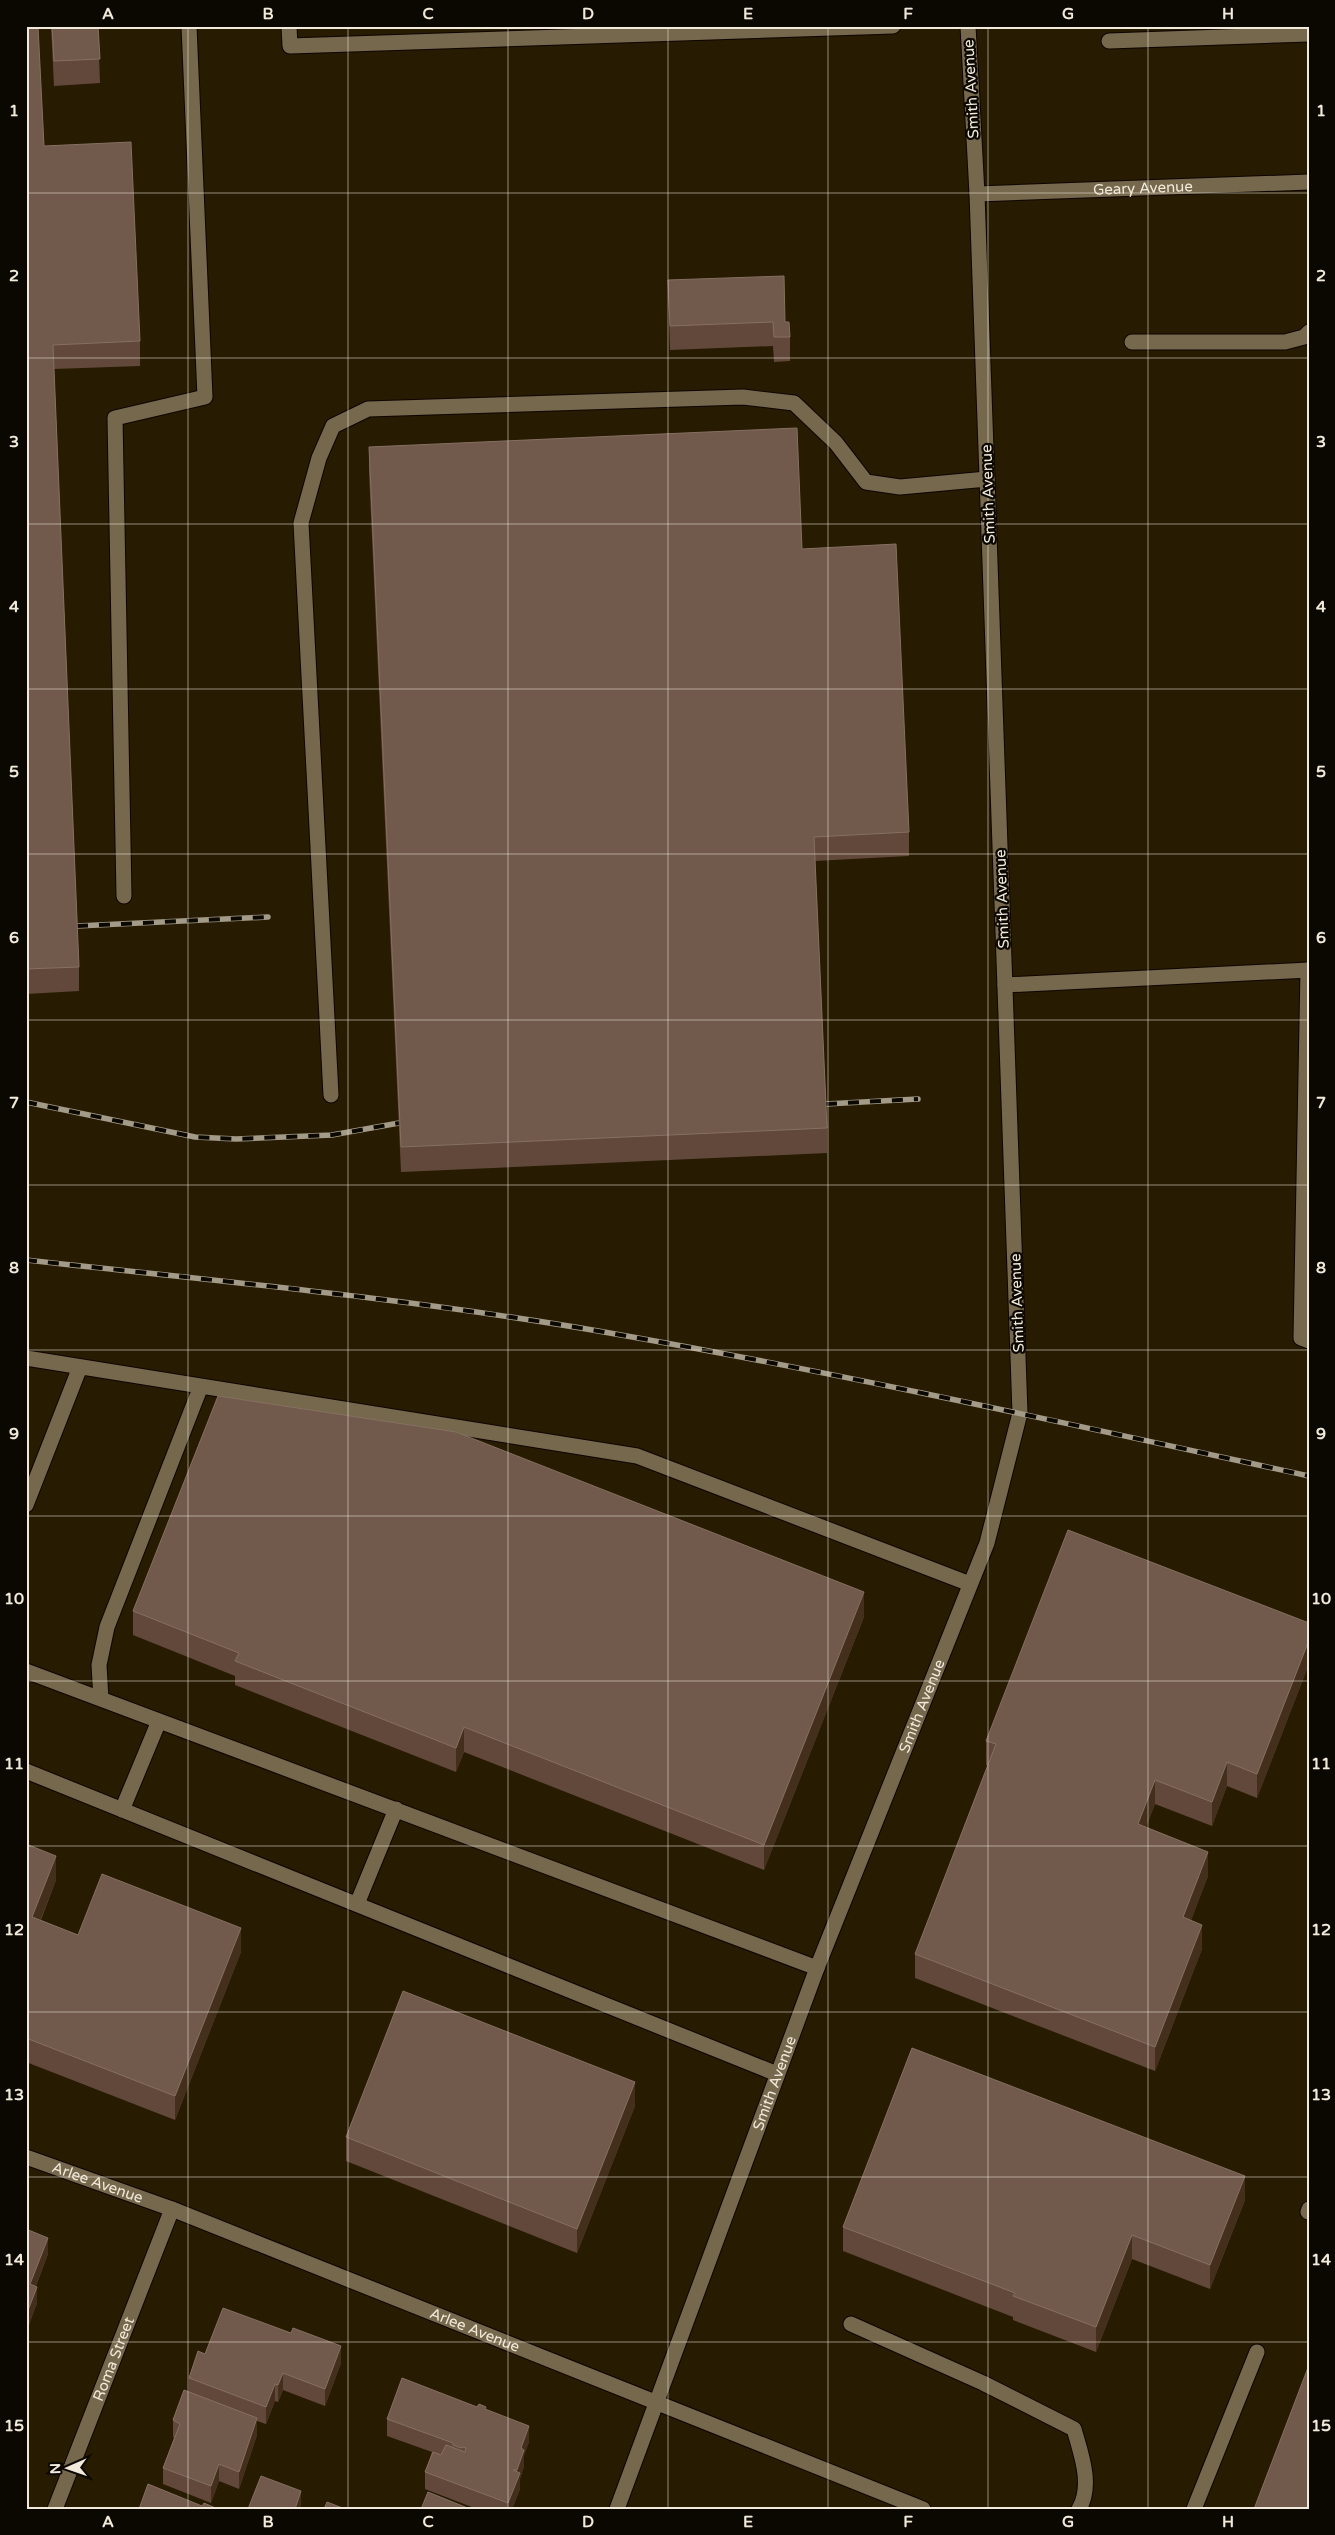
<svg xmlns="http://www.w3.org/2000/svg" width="1335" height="2535" viewBox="0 0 1335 2535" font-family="'Varela Round',sans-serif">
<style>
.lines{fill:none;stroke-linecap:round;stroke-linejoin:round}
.lane-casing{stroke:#0f0500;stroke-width:17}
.street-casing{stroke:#0f0500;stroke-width:17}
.lane{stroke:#75684d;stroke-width:15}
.street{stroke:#75684d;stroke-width:15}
.rail-casing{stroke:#a39a87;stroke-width:5.5}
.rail{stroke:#0b0701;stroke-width:4;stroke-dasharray:11;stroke-linecap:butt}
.wall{fill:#62483b}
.shaded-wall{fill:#442f1d}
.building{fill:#71594c;stroke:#857062}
.grid{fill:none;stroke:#f1e9da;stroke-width:1;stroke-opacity:0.55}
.labels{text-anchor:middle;stroke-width:4.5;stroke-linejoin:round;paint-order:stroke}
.street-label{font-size:15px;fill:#f1e9da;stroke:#0b0701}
.neatline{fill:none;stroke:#f1e9da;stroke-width:2}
.grid-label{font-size:16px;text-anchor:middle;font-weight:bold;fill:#f1e9da}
</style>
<rect width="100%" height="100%" fill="#271b02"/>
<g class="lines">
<defs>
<path id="lane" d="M289 26 290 46 893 26
M1109 41 1309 34
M1132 342H1285L1304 337 1309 332
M124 896 115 418 205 397 189 26
M1308 970 1301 1338 1309 1341
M1005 985 1309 970
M331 1095 301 523 319 458 333 426 368 409 743 397 794 403 836 443 866 482 900 487 987 479
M26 1358 637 1456 970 1584
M26 1505 80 1367
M26 1671 817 1968
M101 1699 99 1665 107 1627 201 1386
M26 1771 777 2074
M122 1810 159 1721
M357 1904 396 1809
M1308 2212 1309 2209
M851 2324 983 2383 1074 2429C1081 2454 1093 2485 1079 2509
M1194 2509 1257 2352"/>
<g id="street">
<path id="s1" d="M977 194 1309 182"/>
<path id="s2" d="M26 2157 172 2209 923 2509"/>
<path id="s3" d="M55 2509 172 2209"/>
<path id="s4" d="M617 2509 817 1968 987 1543 1020 1413 977 194 968 26"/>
</g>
</defs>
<!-- lane casing -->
<use href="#lane" class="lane-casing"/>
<!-- street casing -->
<use href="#street" class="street-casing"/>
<!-- lane -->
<use href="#lane" class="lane"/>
<!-- street -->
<use href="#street" class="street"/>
<defs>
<path id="rail" d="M77 926 268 917
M26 1102 195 1137 236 1139 332 1135 399 1123
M826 1104 918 1099
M26 1260C219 1281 413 1299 604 1332 840 1373 1074 1425 1309 1476"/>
</defs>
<!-- rail casing -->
<use href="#rail" class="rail-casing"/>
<!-- rail -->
<use href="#rail" class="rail"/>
</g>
<!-- wall -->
<path class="wall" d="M26 26 44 146 140 341V366L54 369 79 967V991L26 994Z
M51 26H98L100 83 54 86Z
M668 280 785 322 790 337V361L774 362 773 346 670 350Z
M369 447 802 549 909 832V856L815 861 827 1128V1153L401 1172 369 472Z
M133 1611 864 1617 764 1870 464 1752 456 1772 235 1685V1676L133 1635Z
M1309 1623V1664L1257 1798 1227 1786 1212 1826 1155 1804 1146 1827 1208 1876 1191 1920 1202 1949 1155 2071 915 1978V1954L988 1766 986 1765V1741Z
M26 1844 56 1880 41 1920 78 1935 241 1952 175 2120 26 2062Z
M635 2106 577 2253 346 2161V2137Z
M1245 2200 1210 2289 1132 2259 1096 2352 1013 2320V2317L843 2251V2227Z
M26 2229 48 2254 36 2286 37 2303 27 2330H26Z
M205 2354 341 2363 325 2406 283 2390 278 2402 275 2401 266 2424 257 2421V2435L239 2489 219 2481 211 2503 163 2484V2468L174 2438 173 2437V2420L189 2392V2378Z
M477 2407 486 2409 529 2442 524 2455V2466L520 2479V2489L512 2509H477L425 2489V2472L432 2452 387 2436V2419Z"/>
<!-- shaded-wall -->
<path class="shaded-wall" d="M864 1592V1617L764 1870V1845Z
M1309 1640V1664L1257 1798V1774Z
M464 1727V1752L456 1772V1748Z
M1227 1762V1786L1212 1826V1802Z
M1155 1780V1804L1138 1848V1824Z
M1208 1852V1876L1183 1942V1917Z
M56 1856V1880L32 1941V1917Z
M1202 1925V1949L1155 2071V2047Z
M241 1928V1952L175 2120V2096Z
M635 2082V2106L577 2253V2229Z
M1245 2176V2200L1210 2289V2265Z
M1132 2235V2259L1096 2352V2327Z
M48 2238V2254L30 2301V2284Z
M37 2287V2303L27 2330V2313Z
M341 2346V2363L325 2406V2389Z
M283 2373V2390L278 2402V2385Z
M275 2384V2401L266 2424V2407Z
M257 2418V2435L239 2489V2472Z
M529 2426V2442L524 2455V2466L520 2479V2489L512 2509H508V2503L517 2480V2470L521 2448Z
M219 2464V2481L211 2503V2486Z
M301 2491V2509H295Z"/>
<!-- building -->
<path class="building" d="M26 26H38L44 146 131 142 140 341 53 345 79 967 26 969Z
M52 26H98L100 59 54 61Z
M784 276 785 322H789L790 337H774L773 322 670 326 668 280Z
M797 428 802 549 896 544 909 832 814 837 827 1128 401 1147 369 447Z
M218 1396 456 1432 864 1592 764 1845 464 1727 456 1748 235 1661 239 1653 133 1611Z
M1068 1530 1309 1623V1640L1257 1774 1227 1762 1212 1802 1155 1780 1138 1824 1208 1852 1183 1917 1202 1925 1155 2047 915 1954 996 1744 986 1741Z
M26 1844 56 1856 32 1917 78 1935 102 1874 241 1928 175 2096 26 2038Z
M403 1991 635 2082 577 2229 346 2137Z
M912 2048 1245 2176 1210 2265 1132 2235 1096 2327 1013 2296 1015 2293 843 2227Z
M26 2229 48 2238 30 2284 37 2287 27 2313H26Z
M223 2308 291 2333 293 2328 341 2346 325 2389 283 2373 278 2385 275 2384 266 2407 189 2378 198 2351 205 2354Z
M1309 2365V2509H1254Z
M402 2378 477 2407 479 2404 486 2407 485 2409 529 2426 521 2448 524 2450 517 2470H513L520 2473 508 2503 425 2472 433 2452 441 2455 446 2445 465 2452 466 2448 462 2447 461 2448 453 2445V2443L387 2419Z
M184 2390 257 2418 239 2472 219 2464 211 2486 163 2468 180 2424 173 2420Z
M261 2476 301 2491 295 2509H248Z
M148 2484 202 2506 204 2503 218 2509H139Z
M428 2492 470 2509H421Z
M327 2502 345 2509H324Z"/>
<!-- grid -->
<path class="grid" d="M188 26V2509M348 26V2509M508 26V2509M668 26V2509M828 26V2509M988 26V2509M1148 26V2509M26 193H1309M26 358H1309M26 524H1309M26 689H1309M26 854H1309M26 1020H1309M26 1185H1309M26 1350H1309M26 1516H1309M26 1681H1309M26 1846H1309M26 2012H1309M26 2177H1309M26 2342H1309"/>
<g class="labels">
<!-- street labels -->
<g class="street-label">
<text transform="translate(971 89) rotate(-93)" y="5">Smith Avenue</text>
<text dy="5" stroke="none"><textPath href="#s1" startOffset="166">Geary Avenue</textPath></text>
<text transform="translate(988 494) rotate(-92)" y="5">Smith Avenue</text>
<text transform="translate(1002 899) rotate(-92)" y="5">Smith Avenue</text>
<text transform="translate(1017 1303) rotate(-92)" y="5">Smith Avenue</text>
<text dy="5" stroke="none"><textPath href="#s4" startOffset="859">Smith Avenue</textPath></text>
<text dy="5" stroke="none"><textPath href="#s4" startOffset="454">Smith Avenue</textPath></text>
<text dy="5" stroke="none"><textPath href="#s2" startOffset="76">Arlee Avenue</textPath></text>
<text dy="5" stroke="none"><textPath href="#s2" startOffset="481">Arlee Avenue</textPath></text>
<text dy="5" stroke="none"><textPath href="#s3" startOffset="161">Roma Street</textPath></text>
</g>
</g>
<!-- border -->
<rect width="1335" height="2535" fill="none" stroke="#0b0701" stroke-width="55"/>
<!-- north arrow -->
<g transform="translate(68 2468) rotate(268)" stroke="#0b0701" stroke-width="4" paint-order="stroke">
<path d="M0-4L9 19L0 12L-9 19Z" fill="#f1e9da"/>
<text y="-8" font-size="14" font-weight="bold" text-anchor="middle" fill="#f1e9da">N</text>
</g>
<rect x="28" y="28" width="1280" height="2480" class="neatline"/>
<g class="grid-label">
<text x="108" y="19">A</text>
<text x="268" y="19">B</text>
<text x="428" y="19">C</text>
<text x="588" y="19">D</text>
<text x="748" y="19">E</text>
<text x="908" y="19">F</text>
<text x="1068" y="19">G</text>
<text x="1228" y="19">H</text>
<text x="14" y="116">1</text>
<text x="1321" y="116">1</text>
<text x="14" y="281">2</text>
<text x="1321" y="281">2</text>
<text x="14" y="447">3</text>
<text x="1321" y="447">3</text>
<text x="14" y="612">4</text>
<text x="1321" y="612">4</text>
<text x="14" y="777">5</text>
<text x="1321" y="777">5</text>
<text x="14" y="943">6</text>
<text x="1321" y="943">6</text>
<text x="14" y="1108">7</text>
<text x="1321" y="1108">7</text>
<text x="14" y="1273">8</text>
<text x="1321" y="1273">8</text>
<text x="14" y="1439">9</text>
<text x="1321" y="1439">9</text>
<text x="14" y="1604">10</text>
<text x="1321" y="1604">10</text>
<text x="14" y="1769">11</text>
<text x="1321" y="1769">11</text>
<text x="14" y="1935">12</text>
<text x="1321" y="1935">12</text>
<text x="14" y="2100">13</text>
<text x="1321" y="2100">13</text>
<text x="14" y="2265">14</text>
<text x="1321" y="2265">14</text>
<text x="14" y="2431">15</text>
<text x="1321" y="2431">15</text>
<text x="108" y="2527">A</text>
<text x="268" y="2527">B</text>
<text x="428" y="2527">C</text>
<text x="588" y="2527">D</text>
<text x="748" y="2527">E</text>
<text x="908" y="2527">F</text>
<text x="1068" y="2527">G</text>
<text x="1228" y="2527">H</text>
</g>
</svg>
